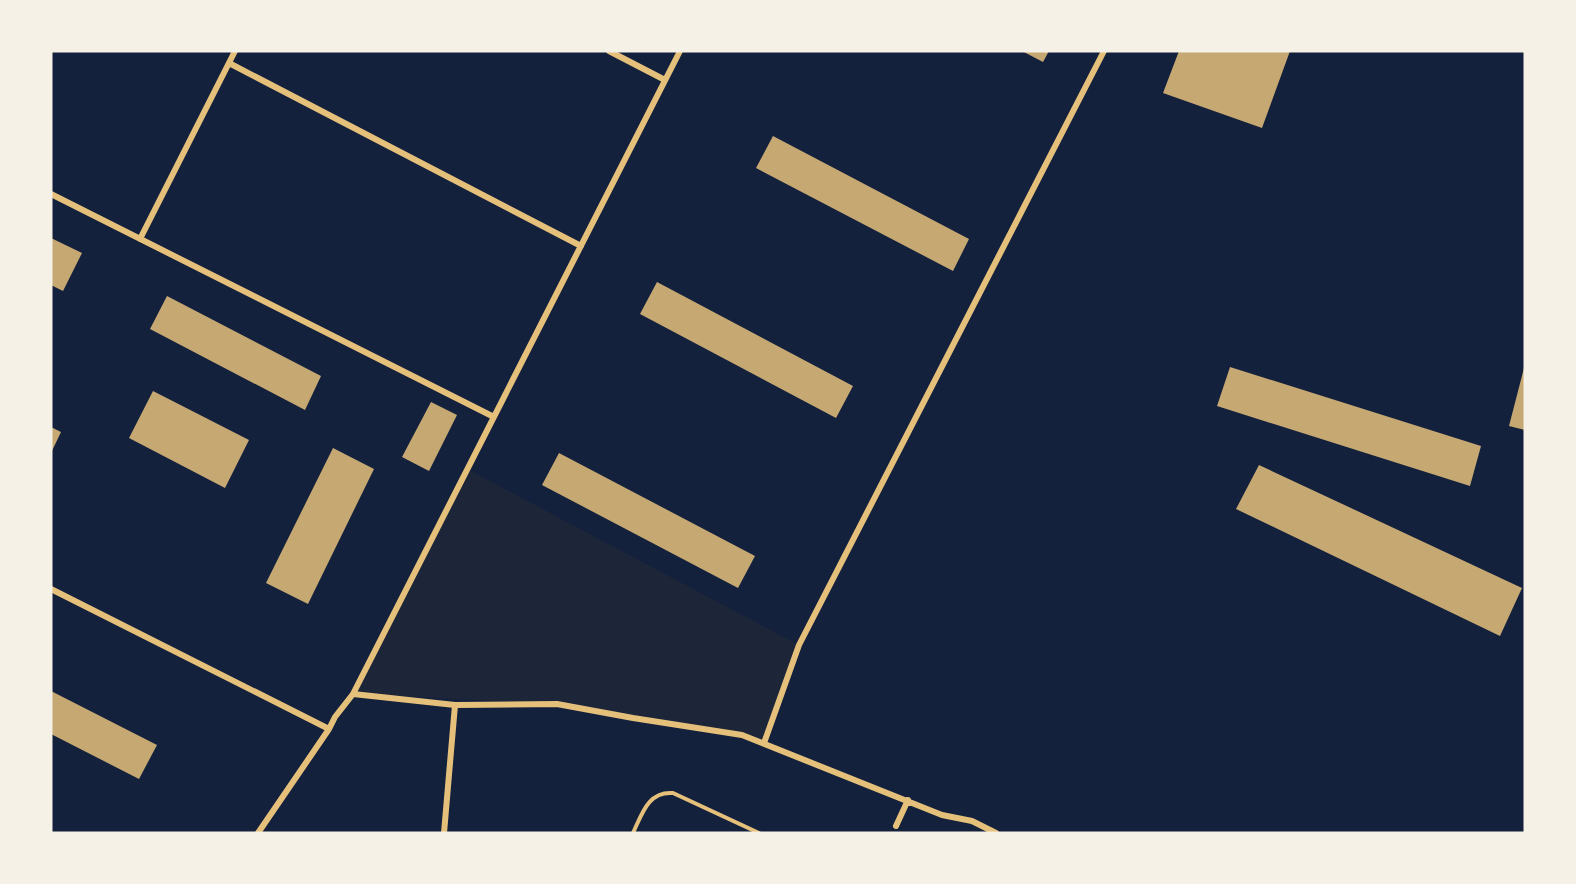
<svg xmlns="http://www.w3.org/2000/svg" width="1576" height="884" viewBox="0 0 1576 884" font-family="Poppins,sans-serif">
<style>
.green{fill:#1d2539}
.building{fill:#c6a872}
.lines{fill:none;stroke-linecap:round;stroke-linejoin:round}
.path{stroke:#e5c07b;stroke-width:4}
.minor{stroke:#e5c07b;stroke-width:6}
</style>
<rect width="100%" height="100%" fill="#14213d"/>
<!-- green -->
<path class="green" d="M467 469 799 645 764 743 557 704 353 694Z"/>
<!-- building -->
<path class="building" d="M1022 51H1049L1043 62Z
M1179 51H1290L1262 128 1163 93Z
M773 136 969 239 953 271 756 168Z
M51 238 82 253 63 291 51 285Z
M657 282 853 386 836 418 640 314Z
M167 296 321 376 305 410 150 329Z
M1230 367 1481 446 1470 486 1217 406Z
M1524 368H1525V430L1509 426Z
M153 391 249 440 225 488 129 438Z
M431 402 457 415 429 471 402 457Z
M51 427 61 432 51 453Z
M333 448 374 469 308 604 266 583Z
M559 453 755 556 738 588 542 485Z
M1259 465 1522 588 1500 636 1236 509Z
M51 691 157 745 139 779 51 734Z"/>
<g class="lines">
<!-- path -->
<path class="path" d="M633 833C642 814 648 791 673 793L759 833"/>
<!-- minor -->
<path class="minor" d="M609 51 665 80
M229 63 581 246
M51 194 494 417
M140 239 235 51
M51 589 329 729
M353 694 455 705 557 704 633 718 742 735 942 815 972 821 996 833
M764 743 799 645 1104 51
M896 826 908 800
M258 833 329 729 335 717 353 694 680 51
M444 833 455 705"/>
</g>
<!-- border -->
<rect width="1576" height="884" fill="none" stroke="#f6f1e7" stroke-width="105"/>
</svg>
